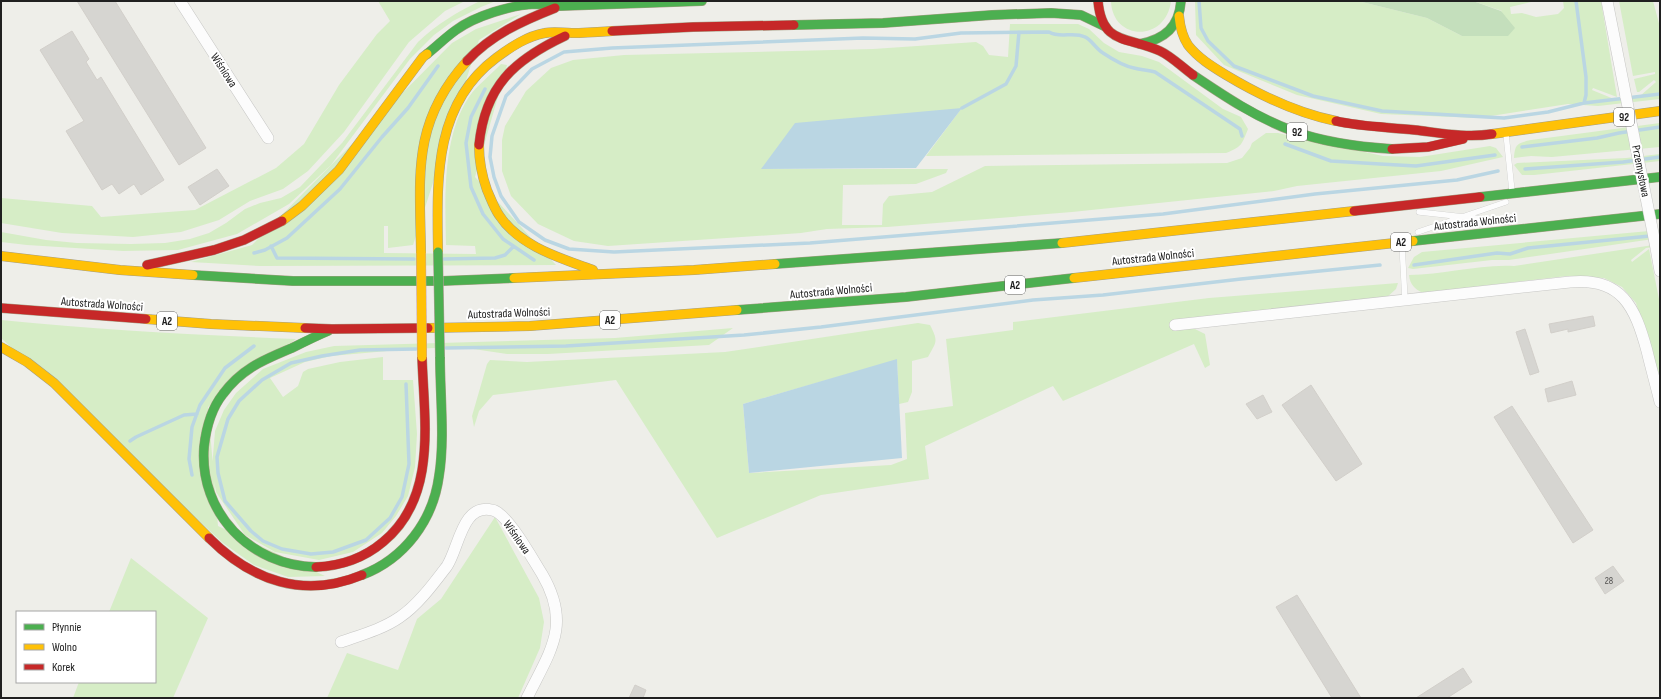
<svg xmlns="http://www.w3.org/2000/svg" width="1661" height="699" viewBox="0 0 1661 699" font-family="'Sofia Sans Condensed',sans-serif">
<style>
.grass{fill:#d6edc6}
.forest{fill:#c4dfbc}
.water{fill:#bad6e3}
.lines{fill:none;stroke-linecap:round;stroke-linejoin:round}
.stream{stroke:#bad6e3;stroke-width:3.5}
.building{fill:#d6d5d1;stroke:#d2cfca}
.lane-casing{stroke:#c7c7c5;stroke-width:6}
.street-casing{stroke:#c7c7c5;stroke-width:12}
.fast-casing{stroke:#a59e84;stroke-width:10}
.slow-casing{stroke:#a59e84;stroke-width:10}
.jam-casing{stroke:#a59e84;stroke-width:10}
.lane{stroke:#fcfcfc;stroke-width:5.5}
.street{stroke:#fcfcfc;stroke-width:11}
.fast{stroke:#4caf50;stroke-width:9}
.slow{stroke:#ffc107;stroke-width:9}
.jam{stroke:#c62828;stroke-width:9}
.street-bridge-casing{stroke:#c7c7c5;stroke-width:12;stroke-linecap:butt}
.fast-bridge-casing{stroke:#c59ea5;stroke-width:10;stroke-linecap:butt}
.slow-bridge-casing{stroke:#c59ea5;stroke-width:10;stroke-linecap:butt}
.street-bridge{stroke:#fcfcfc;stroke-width:11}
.fast-bridge{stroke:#4caf50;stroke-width:9}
.slow-bridge{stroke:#ffc107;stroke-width:9}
.labels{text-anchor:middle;stroke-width:4;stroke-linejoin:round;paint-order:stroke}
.number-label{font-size:10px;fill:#4e4d4c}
.shield{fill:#fff;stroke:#636363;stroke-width:1}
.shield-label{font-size:11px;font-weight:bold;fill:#202020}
.street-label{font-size:12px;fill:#202020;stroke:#fff}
</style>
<rect width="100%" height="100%" fill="#eeeee9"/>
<!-- grass -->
<path class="grass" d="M378 1H465L445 11 409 42 344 132 308 171 283 189 250 201 219 220 181 232 133 237 62 233 1 223V198L92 206 101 217 195 210 276 168 304 144 339 85 377 34 390 21Z
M480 1H496L481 7 453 21 434 35 410 59 331 165 289 204 237 234 178 250 123 251 27 245 1 242V232L46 240 77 243 131 244 165 243 190 239 209 233 226 223 245 209 260 203 281 198 300 187 342 143 418 42C437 24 457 12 480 1Z
M1111 1H1171C1166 43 1112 41 1111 1Z
M1195 1H1358L1427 18 1462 36 1502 11 1473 1H1535L1510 7 1511 14 1522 13 1536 17 1558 14 1564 8 1563 1H1601L1617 97 1593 88 1592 90 1614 99 1640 96 1656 82 1654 80 1639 92H1637L1634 79 1655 74V72L1633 76 1619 1H1653L1660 27V99L1598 106 1568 104 1478 118 1381 114 1297 95 1224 65 1196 35Z
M521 14 479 40 413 245 388 248V226H384V253L476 254 475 246 446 245C445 199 442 137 469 97 477 85 491 75 501 64L507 65 475 177 556 265 260 266 191 262 252 245 452 43 476 29Z
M1010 24H1078L1089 29 1104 43 1119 52 1142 56 1159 62 1223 109 1241 117 1248 129C1242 144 1242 147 1226 153L926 156 961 109 762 169H948L946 173 916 184 843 185 842 225H882L883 204 889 196 932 192 985 166 1227 163 1242 158 1250 148 1252 143 1266 133H1278L1383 156 1420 157 1490 146 1496 148 1503 157 1441 171 1297 186 1274 191 1072 212 887 227 827 229 801 233 608 246 574 241 538 224 511 196 502 171V140L505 126 526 91 551 68 573 60 624 55 873 49 976 42 983 46 989 55 1008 57Z
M1660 123V147L1552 157 1531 156 1514 158C1515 144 1517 143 1531 140Z
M1660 154V161L1534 175H1522L1514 165 1517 163 1626 158Z
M1660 230V238L1509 260H1492L1413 269 1408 268 1414 257 1422 252Z
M1660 244V246L1646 248 1631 260 1632 262 1649 249 1660 304V378L1636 303 1622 287 1604 278 1567 276 1423 293C1415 289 1410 285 1409 275 1444 275 1479 264 1514 266Z
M1398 283 1396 289 1386 298 1173 329H1195L1205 334 1210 365 1205 368 1194 344 1063 401 1053 386 925 446 929 479 821 495 717 538 616 380 493 395 479 411 474 427 472 416 487 364 490 360 527 362 725 352 918 323 930 325C939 342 936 342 928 357L912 361V392L908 402 899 404 897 360 743 404 749 473 891 465 907 459 905 413 953 406 946 339 1013 330V322L1209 298Z
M1 320C99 330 198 335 296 339L208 407 218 526 325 576 288 577 254 565 223 543 1 338Z
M733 328 709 345 548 354H507L460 347 410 349 331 356 305 362 270 378 283 397 298 386 303 372 308 369 340 362 383 357V380H413L417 434 415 467 408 496 396 516 382 533 353 552 319 560 275 552 245 535 216 492 212 468 215 431 224 410 236 393 263 369 306 352 334 346 615 338Z
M495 517 539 598 544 622 540 648 518 698H327L347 653 398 670 417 619 441 599Z
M131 558 208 618 173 698H73L79 682H155V612H109Z"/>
<!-- forest -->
<path class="forest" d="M1358 1H1473L1501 11 1515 28 1508 36H1462L1427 18Z"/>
<!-- water -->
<path class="water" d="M962 108 916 168 761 169 795 123Z
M897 359 902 458 749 473 743 404Z"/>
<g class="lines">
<!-- stream -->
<path class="stream" d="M1199 1 1201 28 1208 41 1234 66 1313 96 1382 111 1504 118 1548 112 1584 103 1660 94
M1576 1 1586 77V95L1584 103
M485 89 471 117 466 143 471 187 483 214 503 239 534 260
M962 108 1006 84 1016 66 1019 32
M1242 136 1240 129 1155 72C1148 70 1141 70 1134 68 1123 66 1112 59 1103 53 1096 49 1091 39 1085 37 1073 31 1061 39 1049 32L961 33 915 39 863 38 612 48 564 52 532 69 506 96 492 136 490 157 494 177 501 196 519 222 545 240 569 249 614 252 810 243 1163 214 1315 194 1457 180 1498 171
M1285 144 1331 161 1380 164 1416 166 1495 155
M1522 147 1597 138 1619 133 1660 127
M1525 169 1623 162 1660 157
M271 246 277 258 414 259
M254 253 265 250 287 238 340 189 382 137 408 108 438 66
M444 259 495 258 505 255 513 247
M1414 265 1497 253 1510 254 1528 248 1660 235
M446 348 566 346 744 335 821 327 1033 300 1103 295 1241 279 1380 265
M406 384 409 464 402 497 390 518 366 540 333 552 311 554 282 549 263 541 251 531 225 501 218 473 217 457 228 419 239 401 262 380 291 363 322 356 360 350 416 349
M130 441 136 437 184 415 197 414
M192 475 189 459 192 427 200 405 225 368 254 346"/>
</g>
<!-- building -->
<path class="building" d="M77 1H115L206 148 179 165Z
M72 31 89 59 86 62 97 80 101 77 164 180 141 195 134 184 119 194 112 184 102 190 66 131 84 121 40 50Z
M217 169 229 186 200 205 188 187Z
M1593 316 1595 326 1568 332V329L1551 333 1549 324Z
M1525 329 1539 372 1530 375 1516 332Z
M1572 381 1576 395 1548 402 1545 389Z
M1311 385 1362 464 1336 481 1282 405Z
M1263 395 1272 412 1257 419 1246 404Z
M1512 406 1593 530 1573 543 1494 417Z
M1613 566 1624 581 1605 594 1595 578Z
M1297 595 1361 698H1332L1276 607Z
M1463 668 1472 682 1447 698H1416Z
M635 685 646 690 643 698H629Z"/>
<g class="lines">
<defs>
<path id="lane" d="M1506 134 1512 191
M1419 212 1510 222
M1418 232 1506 202
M1402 245 1405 300"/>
<path id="street" d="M180 1 268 138
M1607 1 1626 97
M1656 248 1660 271
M1175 325 1570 282C1622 277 1635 307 1647 351 1651 368 1656 385 1660 402
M341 642C361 635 383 629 400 617 418 605 434 583 447 566 459 548 462 503 492 510 507 512 533 560 542 574 572 625 550 651 527 698"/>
<path id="fast" d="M794 25 883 23 992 15 1051 13 1081 15 1106 27
M1140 44C1165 39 1179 27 1181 1
M427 54C437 46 446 37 456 30 475 16 511 5 535 4 543 4 552 5 560 6L702 1
M1193 75C1224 96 1257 118 1293 131 1323 142 1361 147 1392 149
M1480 197 1660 177
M1413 241 1660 214
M775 264 1062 243
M193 275 293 281H442L514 278
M737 310 906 297 1074 278
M316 567C251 566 199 513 204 447 206 429 211 409 223 394 242 368 264 360 292 348 304 342 316 336 328 331
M362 575C404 559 433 521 439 476 445 440 440 394 440 357"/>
<path id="slow" d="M1179 16C1180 26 1182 36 1188 45 1198 58 1213 67 1226 75 1261 96 1296 113 1336 121
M1492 134 1660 111
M479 145C479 161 482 176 487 190 491 199 494 208 499 215 519 246 560 258 593 270
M282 221 302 206 339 170 423 57 427 54
M1062 243 1354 211
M438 252C437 181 433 105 496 58 511 47 527 36 545 33 554 31 563 33 572 33 585 33 598 32 612 31
M421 253C420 176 411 123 467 61
M1 256 120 270 193 275
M514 278 694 270 775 264
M1074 278 1413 241
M146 319 211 324 305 328
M428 328 530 326 737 310
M1 347 27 362 54 383 209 538"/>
<path id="jam" d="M1098 1C1102 46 1128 36 1160 51 1171 56 1182 67 1193 75
M612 31 693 27 794 25
M467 61C491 35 522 21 555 8
M1336 121C1362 127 1389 127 1415 130 1441 133 1466 138 1492 134
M479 145C485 86 514 60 565 36
M1392 149 1428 147 1463 139
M1354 211 1480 197
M147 265 214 250 244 240 282 221
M1 308 146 319
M305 328 332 329 428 328
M209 538C252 581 304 599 362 575
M316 567C341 566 364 558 383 542 438 497 424 420 422 357"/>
</defs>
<!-- lane casing -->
<use href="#lane" class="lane-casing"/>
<!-- street casing -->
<use href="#street" class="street-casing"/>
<!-- fast casing -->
<use href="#fast" class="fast-casing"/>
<!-- slow casing -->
<use href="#slow" class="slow-casing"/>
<!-- jam casing -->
<use href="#jam" class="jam-casing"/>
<!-- lane -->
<use href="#lane" class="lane"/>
<!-- street -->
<use href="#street" class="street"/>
<!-- fast -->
<use href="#fast" class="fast"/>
<!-- slow -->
<use href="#slow" class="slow"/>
<!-- jam -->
<use href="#jam" class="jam"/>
<defs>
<path id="street-bridge" d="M1626 97 1656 248"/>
<path id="fast-bridge" d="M438 252 440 357"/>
<path id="slow-bridge" d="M421 253 422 357"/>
</defs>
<!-- street-bridge casing -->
<use href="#street-bridge" class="street-bridge-casing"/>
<!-- fast-bridge casing -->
<use href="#fast-bridge" class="fast-bridge-casing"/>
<!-- slow-bridge casing -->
<use href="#slow-bridge" class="slow-bridge-casing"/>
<!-- street-bridge -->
<use href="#street-bridge" class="street-bridge"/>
<!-- fast-bridge -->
<use href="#fast-bridge" class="fast-bridge"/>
<!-- slow-bridge -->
<use href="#slow-bridge" class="slow-bridge"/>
</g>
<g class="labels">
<!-- number labels -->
<g class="number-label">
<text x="1609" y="584">28</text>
</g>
<!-- shield labels -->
<g class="shield">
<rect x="1614" y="108" width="20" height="18" rx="3"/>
<rect x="1287" y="123" width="20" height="18" rx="3"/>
<rect x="1391" y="233" width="20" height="18" rx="3"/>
<rect x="1005" y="276" width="20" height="18" rx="3"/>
<rect x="600" y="311" width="20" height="18" rx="3"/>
<rect x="157" y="312" width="20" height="18" rx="3"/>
</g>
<g class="shield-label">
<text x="1624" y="121">92</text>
<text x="1297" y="136">92</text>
<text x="1401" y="246">A2</text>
<text x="1015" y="289">A2</text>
<text x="610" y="324">A2</text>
<text x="167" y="325">A2</text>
</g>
<!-- street labels -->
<g class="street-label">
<text transform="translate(224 70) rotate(57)" y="4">Wiśniowa</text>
<text transform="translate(1641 171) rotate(79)" y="4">Przemysłowa</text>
<text transform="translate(1475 222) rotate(-6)" y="4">Autostrada Wolności</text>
<text transform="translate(1153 257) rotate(-6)" y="4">Autostrada Wolności</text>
<text transform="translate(831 291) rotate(-5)" y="4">Autostrada Wolności</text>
<text transform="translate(102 304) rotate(4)" y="4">Autostrada Wolności</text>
<text transform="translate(509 313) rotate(-2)" y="4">Autostrada Wolności</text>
<text transform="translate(517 537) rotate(55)" y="4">Wiśniowa</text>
</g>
</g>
<!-- border -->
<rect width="1661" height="699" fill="none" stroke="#202020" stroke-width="4"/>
<!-- legend -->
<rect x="16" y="611" width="140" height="72" fill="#ffffff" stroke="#a6a6a6"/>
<rect x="24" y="624" width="20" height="6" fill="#4caf50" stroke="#a6a6a6"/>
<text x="52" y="631" font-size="12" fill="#202020">Płynnie</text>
<rect x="24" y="644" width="20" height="6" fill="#ffc107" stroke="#a6a6a6"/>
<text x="52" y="651" font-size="12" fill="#202020">Wolno</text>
<rect x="24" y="664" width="20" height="6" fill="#c62828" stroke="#a6a6a6"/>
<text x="52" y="671" font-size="12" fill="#202020">Korek</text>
</svg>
